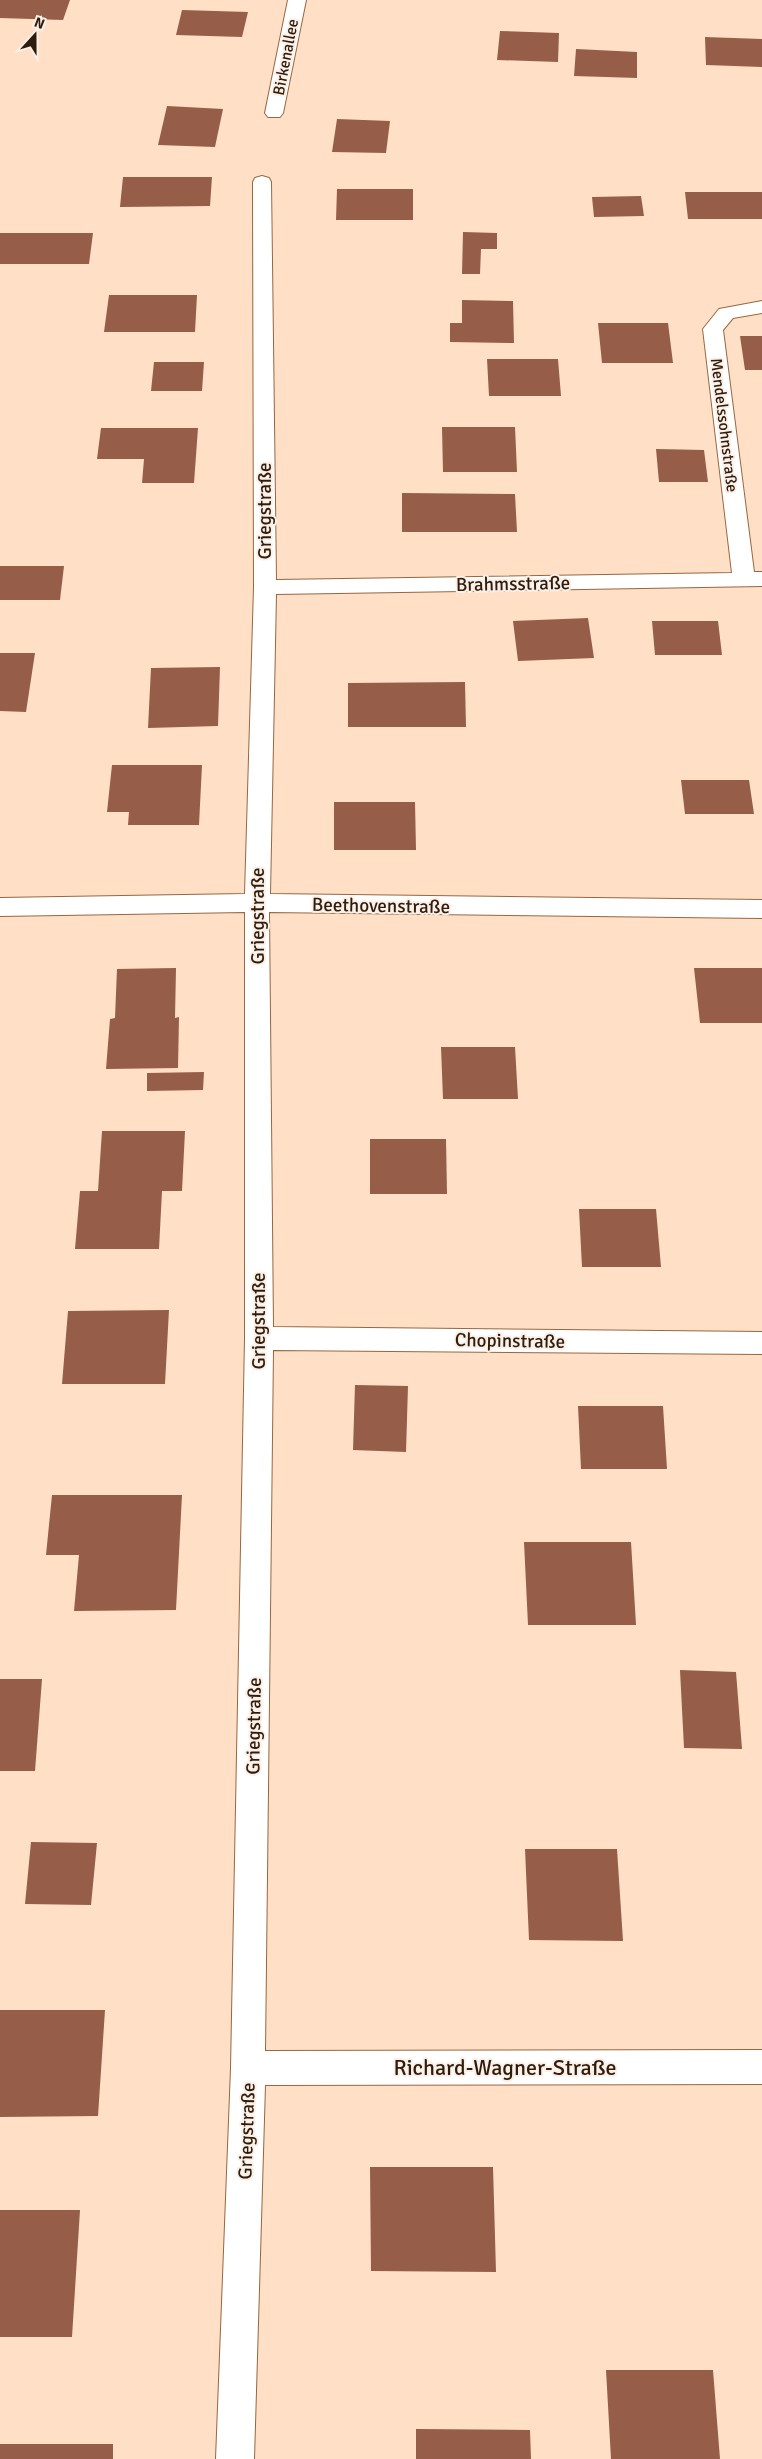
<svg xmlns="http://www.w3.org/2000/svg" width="762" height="2459" viewBox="0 0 762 2459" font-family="Signika,sans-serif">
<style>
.building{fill:#965d49}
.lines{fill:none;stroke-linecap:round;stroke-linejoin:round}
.service-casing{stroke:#966740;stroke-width:2}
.minor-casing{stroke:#966740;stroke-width:2}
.service{fill:#fff;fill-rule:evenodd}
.minor{fill:#fff;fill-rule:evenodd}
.labels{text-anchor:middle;stroke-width:4;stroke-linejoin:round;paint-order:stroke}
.far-street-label{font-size:16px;fill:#2f1c0c;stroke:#fbf0e8}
.street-label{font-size:19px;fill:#2f1c0c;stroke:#fbf0e8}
.near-street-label{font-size:22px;fill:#2f1c0c;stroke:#fbf0e8}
</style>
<rect width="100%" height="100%" fill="#ffdfc6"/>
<!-- building -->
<path class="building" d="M0 0H70L63 20 0 18Z
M182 10 248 12 242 37 176 35Z
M500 31 559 33 558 62 497 60Z
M705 37 762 39V67L706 65Z
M576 49 637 52V78L574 76Z
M167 106 223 109 215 147 158 145Z
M337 119 390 121 386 153 332 152Z
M123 177H212L210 206 120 207Z
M337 189H413V220H336Z
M685 192H762V219H688Z
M641 196 644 216 594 217 592 197Z
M463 232 497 233V249H481L480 274H462Z
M0 233H93L89 264H0Z
M109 295H197L195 332H104Z
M462 300 513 301 514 343 450 342V323H462Z
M598 323H668L673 363H602Z
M740 336H762V370H745Z
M487 359H558L561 396H489Z
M154 362H204L202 391H151Z
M442 427H515L517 472H443Z
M101 428H198L194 483H142L144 459H97Z
M656 449 704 450 708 482H659Z
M402 493 515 494 517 532H402Z
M0 566H64L60 600H0Z
M588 618 594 658 518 661 513 621Z
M652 621H718L722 655H655Z
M0 653H35L26 712 0 711Z
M220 667 218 726 148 728 151 668Z
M465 682 466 727H348V683Z
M112 765H202L199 825H128L129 812H107Z
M681 780H749L754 814H685Z
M334 802H415L416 850H334Z
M176 968 175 1018 179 1017 178 1068 106 1069 110 1019 115 1018 117 969Z
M694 968H762V1023H700Z
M441 1047H515L518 1099H443Z
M204 1072 203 1090 147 1091V1073Z
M102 1131H185L182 1191H162L159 1249H75L80 1191H98Z
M370 1139H446L447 1194H370Z
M579 1209H656L661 1267H582Z
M169 1310 165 1384H62L68 1311Z
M355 1385 408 1386 406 1452 353 1450Z
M578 1406H663L667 1469H581Z
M52 1495H182L176 1610 74 1611 79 1555H46Z
M524 1542H631L636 1625H528Z
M680 1670 736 1672 742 1749 684 1748Z
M0 1679H42L35 1771H0Z
M31 1842 97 1843 91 1905 25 1904Z
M525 1849H617L623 1941 529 1940Z
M0 2010H105L98 2116 0 2117Z
M370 2167H493L496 2272 371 2271Z
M0 2210H80L72 2337H0Z
M606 2370H713L720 2459H611Z
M416 2429 530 2430 531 2459H416Z
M0 2444H113V2459H0Z"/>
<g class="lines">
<defs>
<path id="service" d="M288 0H306L283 113 280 117H268L265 113Z"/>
<path id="minor" d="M262 176 269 178 271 182 276 580 732 573 703 329 719 309 762 301V313L733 318 723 330 754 572H762V586L276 594 270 894 762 900V918L269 912 273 1327 762 1332V1354L273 1350 265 2051 762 2050V2084L265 2085 254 2459H216L231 2068 245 1338V912L0 916V898L245 894 254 587 253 182 255 178Z"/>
</defs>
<!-- service casing -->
<use href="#service" class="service-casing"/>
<!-- minor casing -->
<use href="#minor" class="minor-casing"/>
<!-- service -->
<use href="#service" class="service"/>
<!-- minor -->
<use href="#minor" class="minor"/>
</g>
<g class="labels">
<!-- far-street labels -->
<g class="far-street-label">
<text transform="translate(285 57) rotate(-79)" y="6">Birkenallee</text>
<text transform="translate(725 425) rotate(83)" y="6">Mendelssohnstraße</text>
</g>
<!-- street labels -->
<g class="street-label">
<text transform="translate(264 511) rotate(-90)" y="7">Griegstraße</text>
<text transform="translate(513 583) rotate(-1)" y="7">Brahmsstraße</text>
<text transform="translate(381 905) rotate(1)" y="7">Beethovenstraße</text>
<text transform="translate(257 916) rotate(-90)" y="7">Griegstraße</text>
<text transform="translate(258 1321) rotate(-90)" y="7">Griegstraße</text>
<text transform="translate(510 1340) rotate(1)" y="7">Chopinstraße</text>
<text transform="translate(253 1726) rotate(-89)" y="7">Griegstraße</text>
<text transform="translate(246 2131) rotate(-88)" y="7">Griegstraße</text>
</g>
<!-- near-street labels -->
<g class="near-street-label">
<text x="505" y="2075">Richard-Wagner-Straße</text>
</g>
</g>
<!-- north arrow -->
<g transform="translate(35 35) rotate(21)" stroke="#fbf0e8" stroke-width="4" paint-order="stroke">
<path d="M0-4L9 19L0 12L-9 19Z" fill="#2f1c0c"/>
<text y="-8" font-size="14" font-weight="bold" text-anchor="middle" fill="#2f1c0c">N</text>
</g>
</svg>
